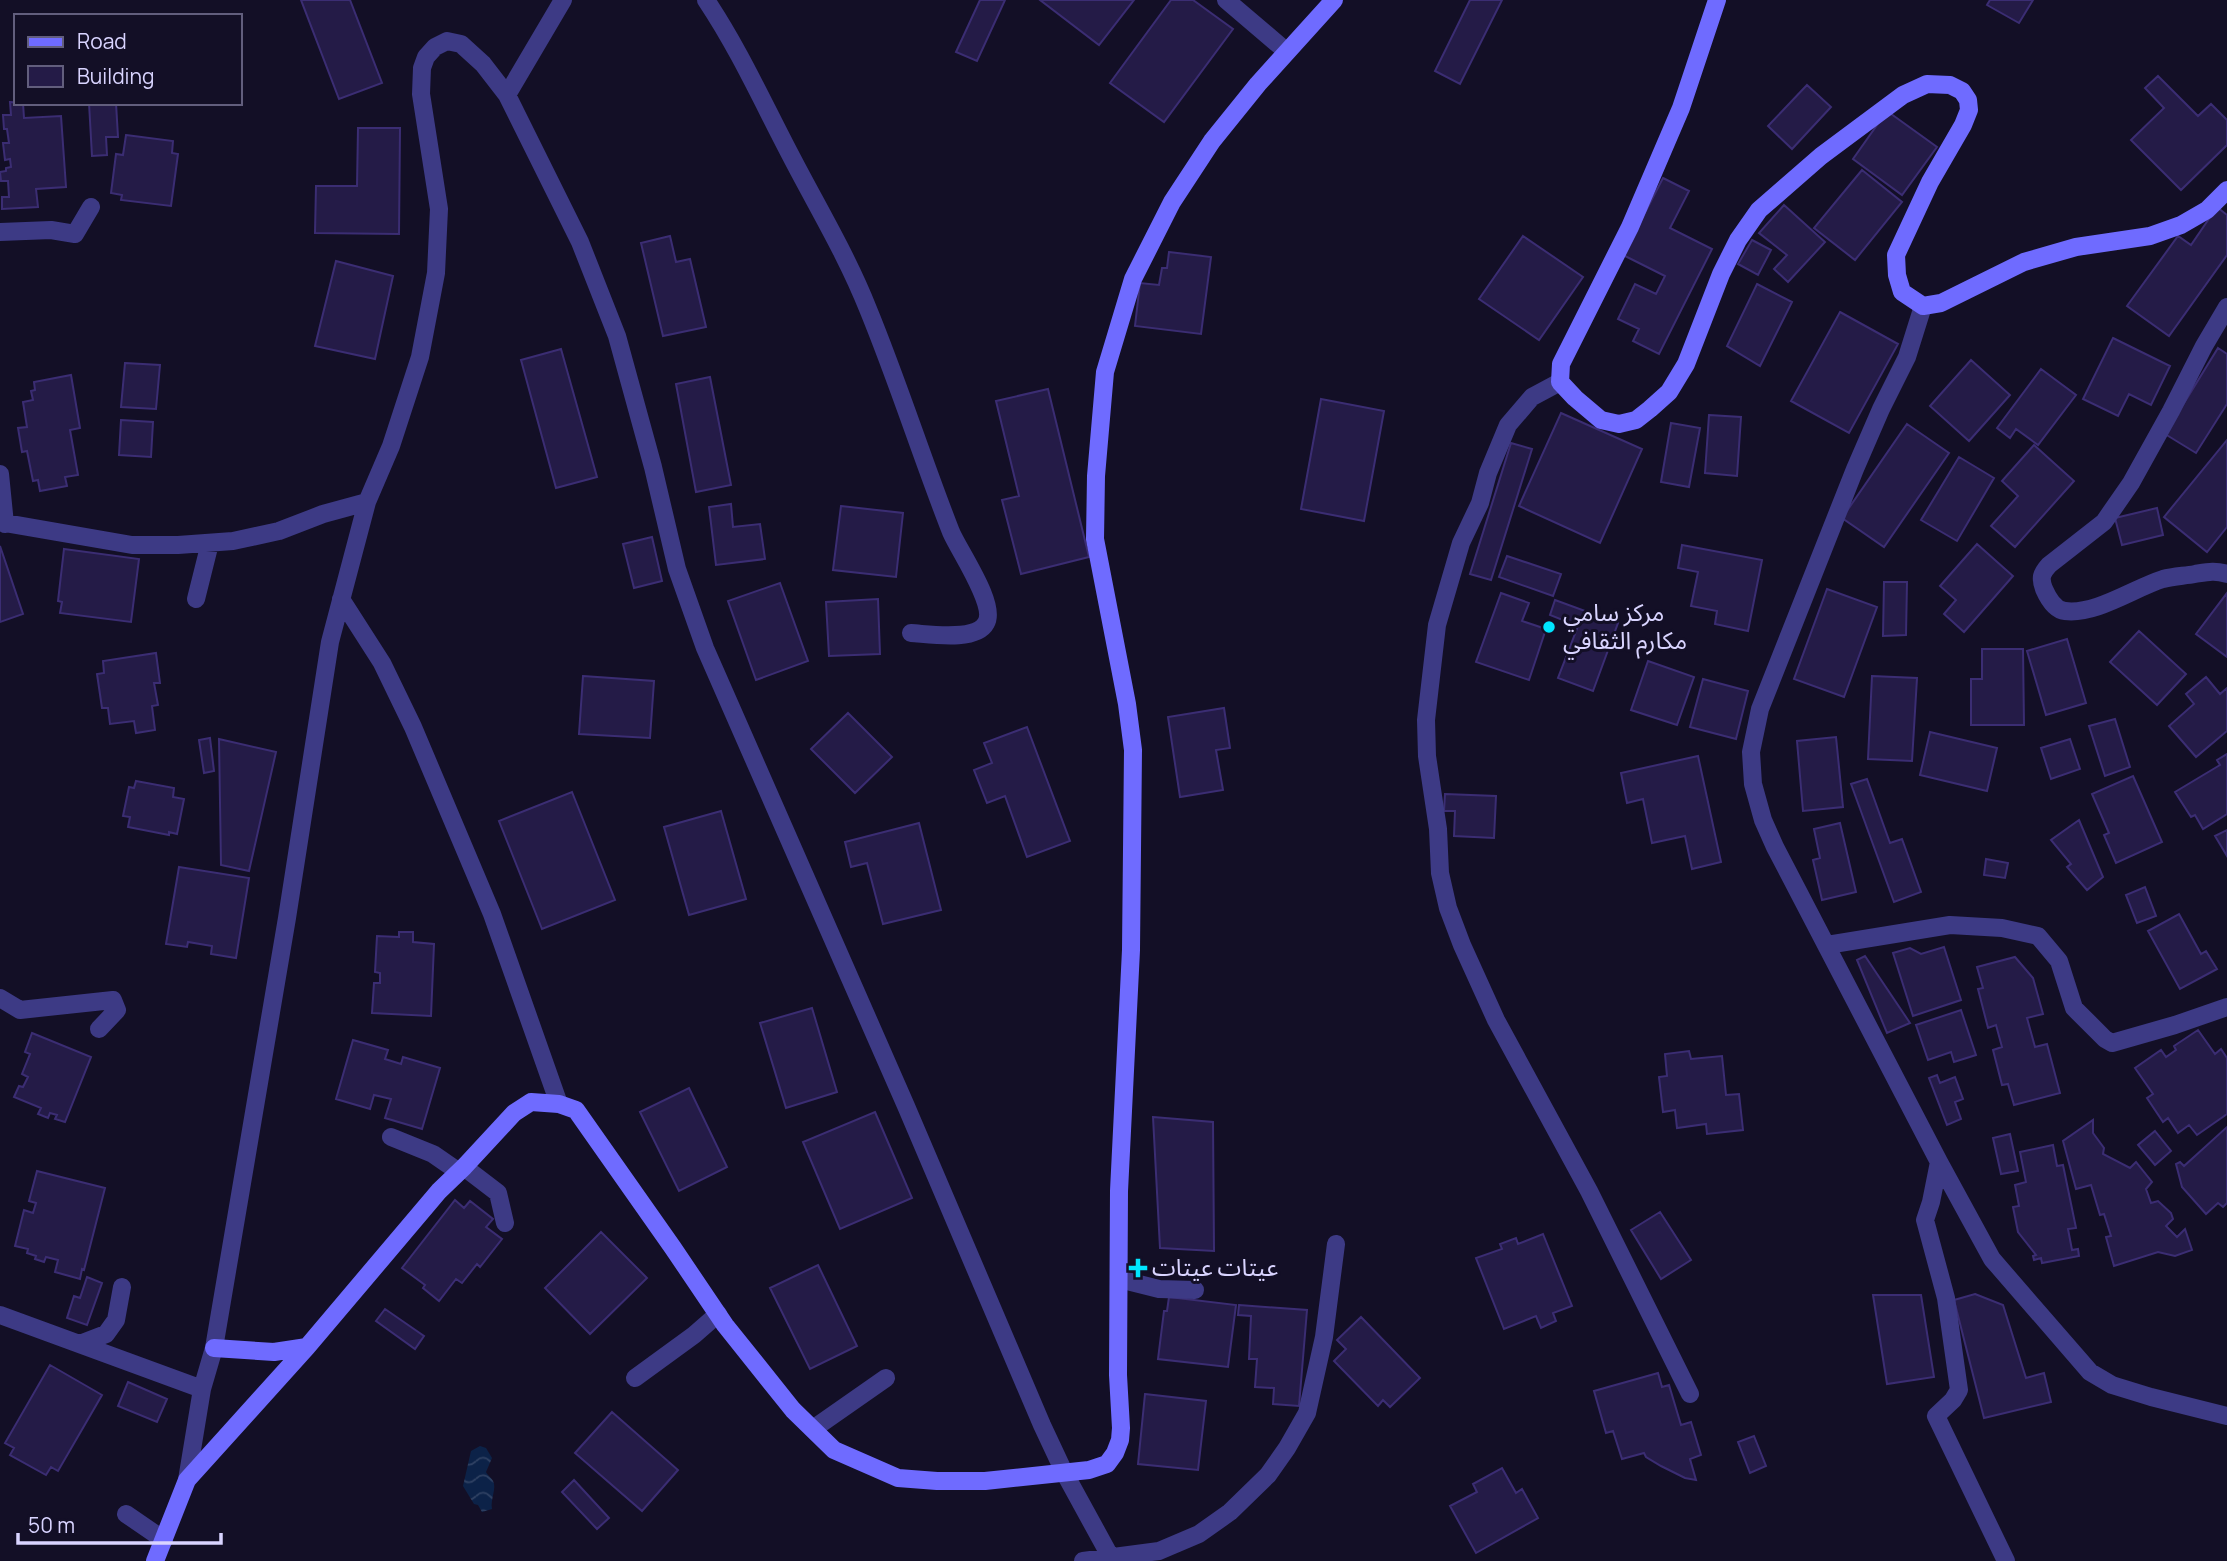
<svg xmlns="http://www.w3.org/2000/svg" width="2227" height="1561" viewBox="0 0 2227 1561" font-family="Manrope,'Noto Sans Arabic',sans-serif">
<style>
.water{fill:url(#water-waves)}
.building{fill:#241b47;stroke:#3b2d73;stroke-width:2}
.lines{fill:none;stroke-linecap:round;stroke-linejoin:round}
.minor{stroke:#3d3a85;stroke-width:18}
.secondary{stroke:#6f6bff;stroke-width:18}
.poi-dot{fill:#00e5ff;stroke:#130f26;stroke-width:2.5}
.labels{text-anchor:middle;stroke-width:6;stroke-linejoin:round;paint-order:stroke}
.poi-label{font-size:24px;fill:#d9d4ff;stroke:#130f26;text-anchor:start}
</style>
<defs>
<pattern id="water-waves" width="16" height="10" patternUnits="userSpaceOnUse" patternTransform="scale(1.75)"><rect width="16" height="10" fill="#0c2248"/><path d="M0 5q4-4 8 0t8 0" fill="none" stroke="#2f4163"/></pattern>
</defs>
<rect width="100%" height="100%" fill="#130f26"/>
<!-- water -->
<path class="water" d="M480 1446 486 1448 492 1458 486 1472C488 1476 492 1478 493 1481 497 1488 490 1500 492 1509L482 1512 478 1505 474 1504 463 1486 471 1451Z"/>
<!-- building -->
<path class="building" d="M301 0H350L382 83 339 99Z
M980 0H1005L977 61 956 52Z
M1040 0H1134L1099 45Z
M1171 0H1193L1233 29 1164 122 1110 83Z
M1470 0H1502L1460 84 1435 71Z
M1990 0H2033L2019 23 1987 5Z
M2158 76 2198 116 2211 104 2227 120V145L2181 190 2131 140 2164 108 2145 88Z
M1807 85 1831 107 1792 149 1768 126Z
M10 102 23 103 24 118 61 116 66 187 36 189 38 207 2 209V197H9L8 181H1L0 172 6 171V168L11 167 10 159 5 160 3 143H9L7 129H4L3 115H11Z
M89 103H116L118 137H106L107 155 92 156Z
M1887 111 1937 147 1902 195 1853 159Z
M358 128H400L399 234 315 233 316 186H357Z
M126 135 173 141 172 153 178 154 171 206 121 200 122 195 111 193 116 154 123 155Z
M1862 170 1902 202 1855 260 1814 228Z
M1663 178 1689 191 1670 228 1712 249 1659 354 1633 341 1639 329 1618 319 1635 284 1656 294 1665 276 1623 255Z
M1784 205 1825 242 1788 282 1774 269 1787 255 1759 233Z
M2217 207 2227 215V255L2169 336 2127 306 2178 236 2191 245Z
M670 236 676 262 690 259 706 327 663 336 641 243Z
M1523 236 1583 277 1539 340 1479 299Z
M1752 240 1771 250 1758 275 1738 264Z
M1169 252 1211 257 1201 334 1135 326 1140 283 1159 285 1162 268H1167Z
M336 261 393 276 375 359 315 346Z
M1757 284 1792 302 1760 366 1727 346Z
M1840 312 1898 344 1849 433 1791 401Z
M2113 338 2170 366 2151 405 2129 394 2118 416 2083 399Z
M2218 348 2227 354V404L2196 453 2165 434Z
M561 349 597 477 556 488 521 360Z
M1971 360 2010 395 1969 441 1930 406Z
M125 363 160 365 156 409 121 407Z
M2041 369 2076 395 2038 445 2016 429 2010 438 1997 428Z
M71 375 80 428 70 430 78 475 65 477 67 486 40 491 38 480 33 481 27 451 22 452 18 428 27 427 23 402 33 400 31 391 35 390 34 382Z
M710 377 731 485 696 492 676 384Z
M1048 389 1089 557 1021 574 1002 500 1019 496 996 401Z
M1321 399 1384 411 1364 521 1301 509Z
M1561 413 1642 449 1600 543 1519 506Z
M1709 415 1741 417 1737 476 1705 473Z
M121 420 153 422 151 457 119 455Z
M1671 423 1700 428 1689 487 1661 482Z
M1907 424 1949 453 1884 547 1842 518Z
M2227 440V527L2207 552 2164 517Z
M1511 443 1532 449 1491 580 1470 574Z
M2034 445 2074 481 2015 547 1991 526 2018 496 2002 481Z
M1959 457 1994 478 1957 541 1921 520Z
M731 504 733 527 760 524 765 559 716 565 709 507Z
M841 506 903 513 896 577 833 570Z
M2157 508 2163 535 2122 545 2115 518Z
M652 537 662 581 634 588 623 544Z
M1977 544 2013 576 1964 632 1944 614 1956 600 1940 586Z
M1682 545 1762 560 1748 631 1715 624 1717 611 1691 606 1698 572 1678 568Z
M0 546 23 614 0 622Z
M64 549 139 559 131 622 60 613 62 602 58 601Z
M1507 556 1561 574 1553 596 1499 577Z
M1884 582H1907L1906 635 1883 636Z
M780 583 808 661 756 680 728 601Z
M1827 589 1877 607 1844 697 1794 679Z
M1501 593 1529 603 1522 621 1546 629 1529 680 1476 662Z
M2227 593V657L2196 634Z
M878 599 880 654 829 656 826 602Z
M1555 600 1618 623 1593 691 1558 678 1578 626 1550 615Z
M2139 631 2186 674 2157 705 2110 662Z
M2067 639 2086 703 2046 715 2027 651Z
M1982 649H2023L2024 725H1971V679H1982Z
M156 653 160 683H154L158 705 152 706 155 730 136 733 134 721 110 724 108 708H102L97 674 104 673 103 661Z
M1648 661 1694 677 1677 725 1631 710Z
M583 676 654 681 650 738 579 734Z
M1872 676 1917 678 1912 761 1868 759Z
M2206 677 2220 694 2227 688V731L2196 757 2169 726 2194 704 2186 694Z
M1703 679 1748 691 1736 739 1690 727Z
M1224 708 1230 748 1216 750 1223 790 1180 797 1168 717Z
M848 713 892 757 855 793 811 749Z
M2115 719 2130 767 2105 776 2089 726Z
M1027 727 1070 841 1027 857 1005 796 987 803 974 770 992 763 984 743Z
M1930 732 1997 748 1987 791 1920 775Z
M1836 737 1843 807 1803 811 1797 741Z
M210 738 214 771 204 773 199 740Z
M219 739 276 752 249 871 221 865Z
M2070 739 2080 769 2051 779 2041 748Z
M2227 754V814L2203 829 2195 815 2191 817 2175 792 2220 765 2217 760Z
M1698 756 1721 862 1692 869 1685 836 1652 843 1643 799 1627 803 1621 773Z
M2133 776 2162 842 2116 863 2104 835 2109 833 2092 794Z
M1867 779 1890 843 1902 839 1921 892 1894 902 1851 784Z
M136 781 174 788 173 797 184 799 177 834 169 832V835L128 827 130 817 123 816 129 787 134 788Z
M572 792 615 900 542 929 499 821Z
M1445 794 1496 796 1494 838 1454 836 1455 811H1444Z
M721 811 746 899 689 915 664 827Z
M2079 820 2103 877 2087 890 2067 867 2071 864 2051 840Z
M919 823 941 910 883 924 867 863 851 867 845 842Z
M1840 823 1856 892 1822 900 1813 860 1820 858 1814 829Z
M2227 830V856L2215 836Z
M1986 859 2008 863 2005 878 1984 875Z
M179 867 249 878 236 958 211 954 212 946 188 942 187 947 166 944Z
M2145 887 2156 916 2137 923 2126 895Z
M2179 914 2201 954 2206 951 2217 969 2180 989 2148 931Z
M399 932H413V942L434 944 431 1016 372 1013 374 983H380V973L375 972 377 936 399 937Z
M1944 947 1961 1000 1913 1016 1893 953 1910 948 1921 954Z
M1865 956 1910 1023 1887 1033 1857 960Z
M2015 957 2033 978 2043 1014 2027 1018 2035 1047 2047 1044 2060 1093 2014 1105 2008 1084 2002 1085 1993 1050 2002 1047 1996 1025 1988 1028 1978 989 1983 988 1977 967Z
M812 1008 837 1092 786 1108 760 1023Z
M1961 1010 1976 1055 1954 1062 1951 1052 1928 1060 1916 1025Z
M2198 1030 2215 1054 2221 1049 2227 1058V1114L2197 1135 2189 1125 2178 1133 2168 1118 2163 1122 2147 1098 2153 1094 2135 1068 2161 1050 2166 1057 2176 1050 2174 1046Z
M32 1033 91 1057 65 1122 55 1119 57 1115 50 1113 48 1118 38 1114 41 1108 14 1097 19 1086 23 1087 28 1077 22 1074 30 1054 25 1052Z
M353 1040 388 1050 385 1059 401 1064 403 1057 440 1068 422 1129 385 1118 391 1099 374 1095 370 1109 336 1099Z
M1689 1051 1691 1059 1722 1056 1726 1095 1739 1094 1743 1130 1707 1134 1706 1124 1677 1128 1675 1110 1663 1112 1659 1077 1667 1076 1665 1054Z
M1937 1075 1940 1083 1955 1077 1963 1099 1955 1102 1961 1119 1947 1125 1929 1078Z
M689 1088 727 1167 679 1191 640 1112Z
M875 1112 912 1198 840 1229 803 1142Z
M1153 1117 1213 1122 1214 1251 1160 1248Z
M2093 1120V1133L2104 1148 2103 1154 2130 1168 2136 1162 2152 1182 2146 1189 2151 1203 2158 1201 2171 1213 2173 1219 2166 1226 2177 1237 2185 1229 2192 1250 2175 1256 2158 1252 2114 1266 2106 1237 2111 1236 2104 1214 2100 1215 2091 1185 2076 1189 2063 1141Z
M2227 1127V1203L2223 1207 2218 1203 2206 1214 2182 1187 2176 1164 2180 1162 2184 1166Z
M2155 1131 2171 1151 2155 1165 2138 1145Z
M2010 1134 2018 1171 2001 1174 1993 1138Z
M2053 1145 2057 1166 2063 1165 2076 1228 2068 1229 2072 1250 2078 1249 2079 1256 2042 1263 2041 1258 2034 1260 2033 1256 2036 1255 2018 1232 2013 1207 2019 1206 2015 1185 2026 1182 2020 1152Z
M37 1171 105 1188 84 1270 82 1269 80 1279 55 1272 58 1260 46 1257 44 1262 35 1259 36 1256 27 1253 28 1249 15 1246 24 1210 33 1213 36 1203 29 1201Z
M455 1200 464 1208 470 1201 493 1219 486 1227 502 1239 480 1267 477 1264 462 1283 456 1279 439 1301 423 1288 425 1285 402 1268Z
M1660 1212 1691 1260 1661 1279 1631 1230Z
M601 1232 647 1278 590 1334 545 1288Z
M1543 1234 1572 1306 1553 1313 1556 1321 1541 1328 1536 1316 1504 1329 1476 1258 1502 1249 1500 1244 1516 1238 1518 1244Z
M818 1265 857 1346 810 1369 770 1288Z
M87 1277 102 1283 87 1325 67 1318 74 1296 80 1298Z
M1975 1294 2003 1305 2026 1378 2044 1373 2051 1402 1984 1418 1954 1300Z
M1873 1295H1921L1934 1377 1887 1384Z
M1169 1297 1236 1305 1228 1367 1158 1359 1164 1311H1167Z
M1239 1305 1307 1310 1299 1406 1273 1404 1274 1388 1255 1387 1257 1359H1249L1251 1316 1238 1315Z
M385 1309 424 1336 415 1349 376 1321Z
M1361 1317 1420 1378 1390 1407 1383 1400 1378 1406 1334 1361 1346 1349 1337 1340Z
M50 1365 102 1395 58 1471 51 1467 46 1475 10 1455 14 1448 5 1443Z
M1658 1373 1662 1387 1669 1385 1681 1425 1691 1422 1701 1455 1690 1459 1696 1480 1685 1478 1661 1466 1646 1457 1644 1453 1622 1459 1613 1431 1606 1433 1594 1391Z
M128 1382 167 1399 157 1422 118 1406Z
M1145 1394 1206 1401 1198 1470 1138 1464Z
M612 1412 678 1470 642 1511 575 1453Z
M1754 1436 1766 1466 1750 1473 1738 1442Z
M1502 1468 1516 1493 1522 1489 1538 1518 1476 1553 1450 1506 1477 1492 1473 1484Z
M574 1480 609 1518 597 1529 562 1492Z"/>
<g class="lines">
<!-- minor -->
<path class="minor" d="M706 0C740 51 763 103 792 158 818 208 847 256 868 309 898 382 922 458 951 532 959 551 997 605 986 623 976 642 929 634 911 633
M1226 0 1286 51
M507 95 563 0
M0 232 51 230 75 234 91 207
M1923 306 1907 357 1881 409 1855 469 1760 709 1751 752 1753 784 1763 820 1775 847 1939 1162 1992 1259 2090 1372 2112 1385 2151 1397 2227 1416
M2227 307 2204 346 2171 411 2131 483 2104 522 2049 565C2041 574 2040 578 2044 589 2048 598 2055 610 2065 611 2096 615 2134 588 2163 579 2174 576 2184 576 2195 574 2207 572 2215 570 2227 574
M1560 382 1532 397 1508 425 1488 473 1480 503 1461 543 1437 625 1426 720 1427 756 1438 829 1440 873 1448 908 1462 945 1496 1020 1589 1191 1690 1394
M0 474 5 524
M0 522 132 545H178L233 541 279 531 323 514 367 502
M196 599 210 543
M341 599 382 663 413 727 492 914 559 1104
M1827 945 1950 925 2002 928 2038 936 2059 961 2074 1008 2105 1039 2112 1043 2175 1025 2227 1007
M0 998 20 1010 113 1000 117 1010 99 1029
M391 1137 433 1154 459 1172
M1939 1162 1931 1202 1925 1220 1946 1298 1959 1390 1953 1400 1936 1416 2006 1561
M464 1167 498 1193 505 1223
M1119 1279 1159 1289 1195 1290
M0 1315 202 1389
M80 1344 106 1334 116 1320 122 1287
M635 1378 694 1335 718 1314
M813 1429 886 1378
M187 1480 202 1389 214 1348 287 918 330 642 367 502 391 446 420 357 436 273 439 209 421 94 422 68 426 57 435 47 447 41 461 44 483 64 507 95 580 242 617 336 653 467 677 569 705 648 906 1106 1042 1425 1064 1472 1110 1556V1561
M126 1514 164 1540
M1083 1561 1159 1551 1199 1534 1230 1512 1268 1475 1287 1448 1307 1413 1324 1337 1336 1244"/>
<!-- secondary -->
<path class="secondary" d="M1717 0 1681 108 1630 227 1561 364 1560 382 1575 398 1601 420 1619 424 1636 420 1650 409 1669 392 1686 364 1721 274 1738 240 1759 210 1821 156 1903 95 1927 84 1950 85 1962 91 1968 100 1969 110 1963 125 1930 182 1896 255 1897 275 1902 292 1923 306 1941 303 2024 262 2076 247 2150 236 2181 225 2207 210 2227 190
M214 1348 274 1352 307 1347
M155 1561 187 1480 307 1347 439 1191 464 1167 514 1113 531 1102 559 1104 576 1110 673 1248 725 1325 793 1410 834 1450 898 1478 937 1481H985L1089 1470 1107 1464 1115 1453 1120 1440 1121 1428 1118 1375 1119 1191 1131 950 1133 750 1127 704 1095 539 1096 476 1105 372 1133 279 1172 202 1212 141 1258 84 1334 0"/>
</g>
<!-- markers -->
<g class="poi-dot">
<circle cx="1549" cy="627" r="7"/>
<path d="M1134.5 1257.5h7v7h7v7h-7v7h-7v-7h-7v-7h7z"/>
</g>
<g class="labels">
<!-- poi labels -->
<g class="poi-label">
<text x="1563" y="621">مركز سامي<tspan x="1563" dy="28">مكارم الثقافي</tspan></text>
<text x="1152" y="1276">عيتات عيتات</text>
</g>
</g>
<!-- legend -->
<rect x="14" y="14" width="228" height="91" fill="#130f26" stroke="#625e7d" stroke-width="2"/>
<rect x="28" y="37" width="35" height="10" fill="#6f6bff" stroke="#625e7d" stroke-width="2"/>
<text x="77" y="49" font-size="21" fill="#d9d4ff">Road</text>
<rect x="28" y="66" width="35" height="21" fill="#241b47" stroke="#625e7d" stroke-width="2"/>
<text x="77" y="84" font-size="21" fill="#d9d4ff">Building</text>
<!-- scale -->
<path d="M18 1533v10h203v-10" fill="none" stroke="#d9d4ff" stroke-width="3.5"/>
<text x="28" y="1533" font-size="21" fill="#d9d4ff" stroke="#130f26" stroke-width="5" paint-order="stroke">50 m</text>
</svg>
